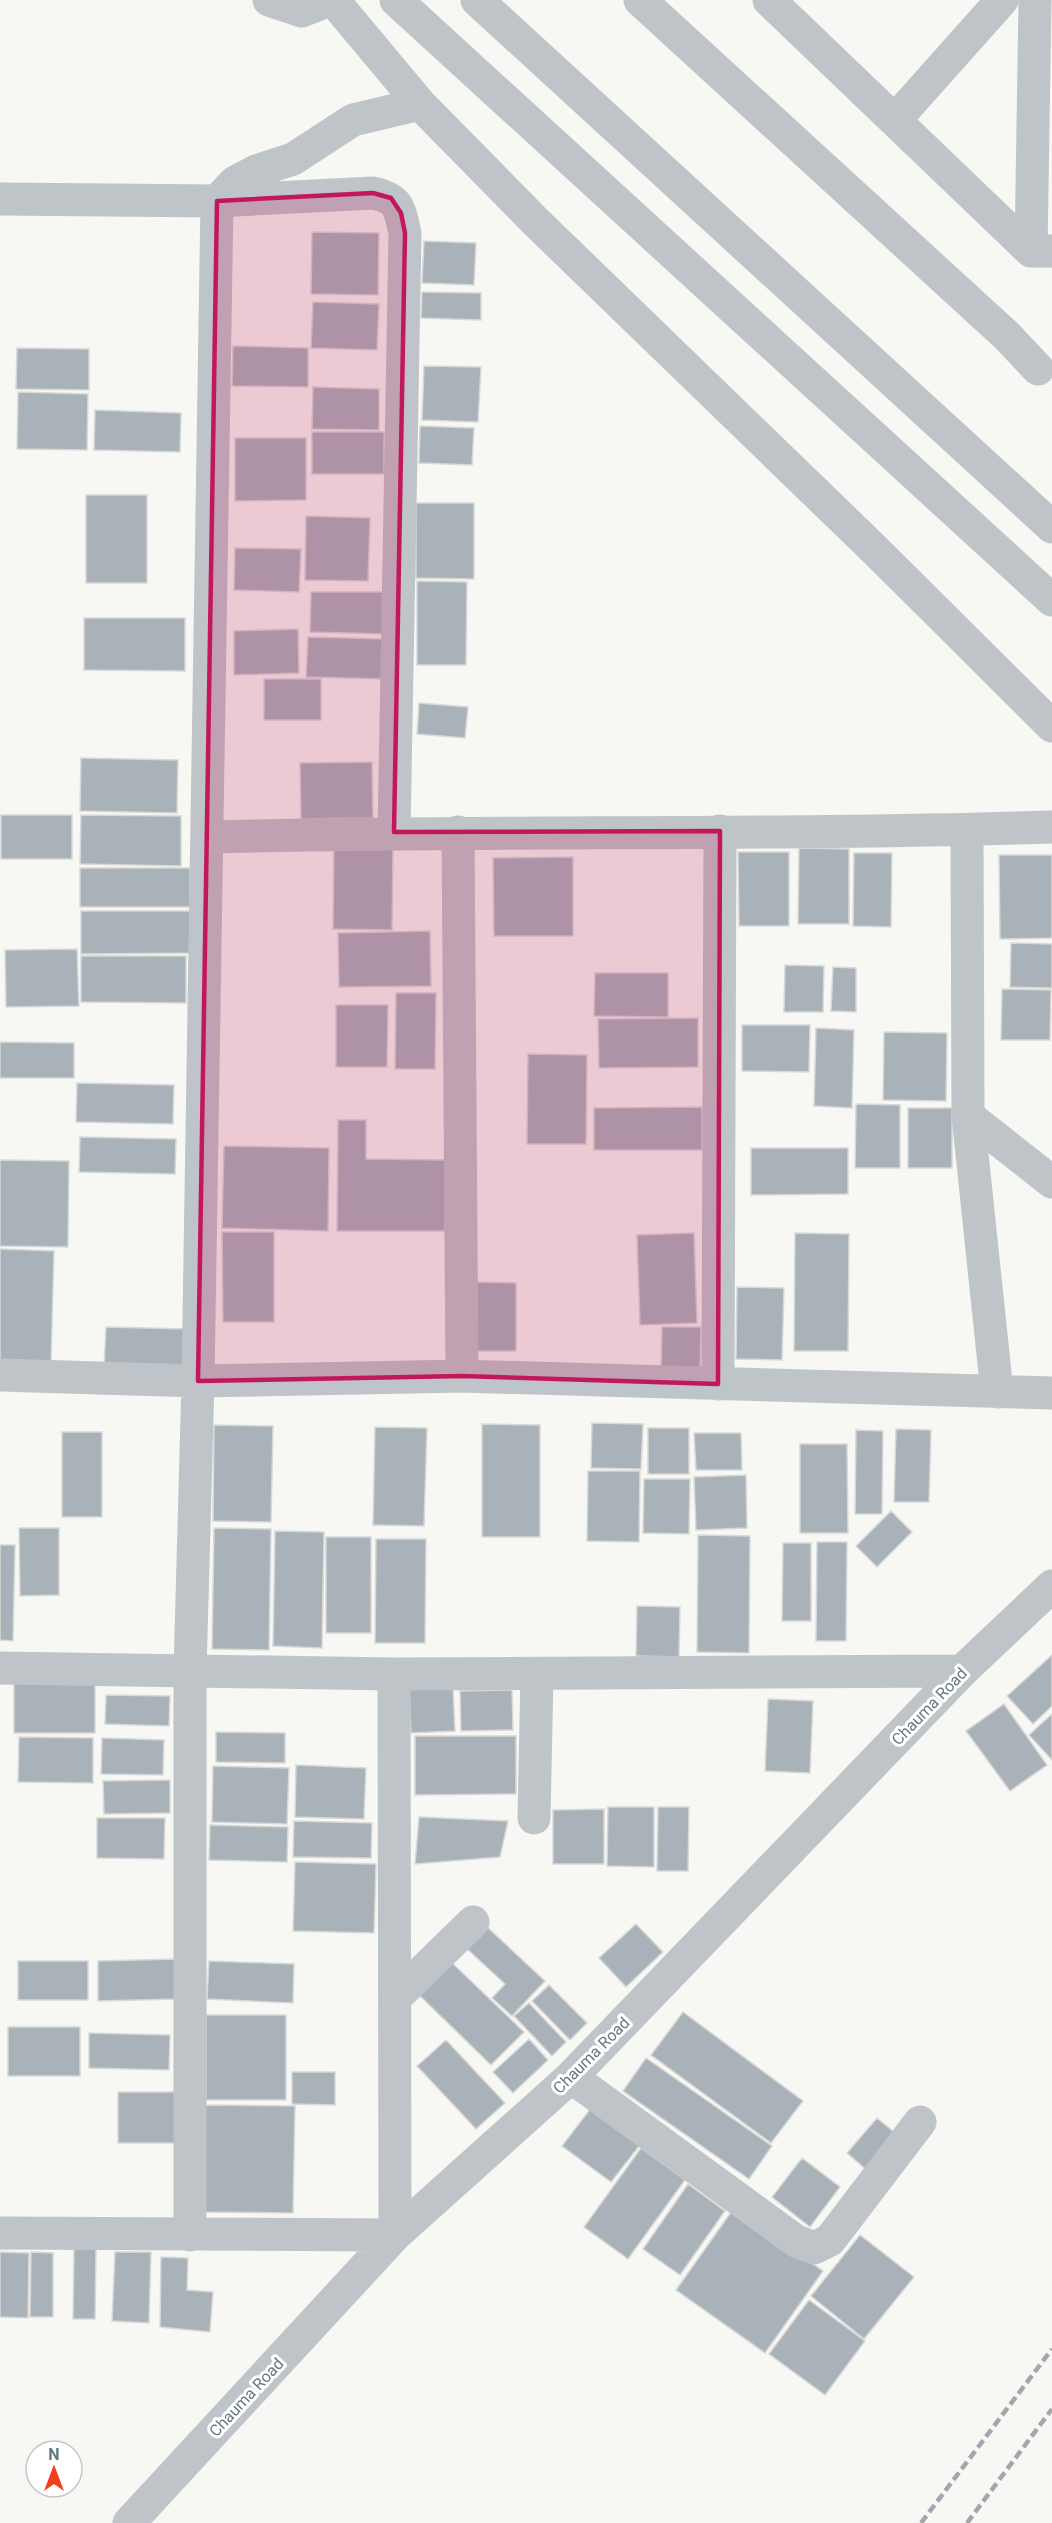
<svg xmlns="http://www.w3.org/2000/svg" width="1052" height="2523" viewBox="0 0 1052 2523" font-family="Roboto,sans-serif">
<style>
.building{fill:#a8b2b8;stroke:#d8d8d6;stroke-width:1.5}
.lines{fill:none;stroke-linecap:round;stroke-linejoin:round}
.minor{stroke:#bfc4c8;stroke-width:33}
.rail{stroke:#a0a8ae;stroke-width:4.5;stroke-dasharray:9 4.5;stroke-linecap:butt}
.marked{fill:#c2185b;fill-opacity:0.2;stroke:#c2185b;stroke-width:4.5;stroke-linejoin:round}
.labels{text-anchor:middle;stroke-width:6;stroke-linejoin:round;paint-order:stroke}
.street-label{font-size:16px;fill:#637987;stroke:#fff}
</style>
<rect width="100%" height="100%" fill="#f7f7f3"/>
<!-- building -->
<path class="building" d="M312 232 379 233 378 295 311 294Z
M424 241 476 243 474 285 422 283Z
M422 292 481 293V320L421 318Z
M313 302 379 304 377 350 311 348Z
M233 346 308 348V387L232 386Z
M17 348 89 349V390L16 389Z
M424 366 481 367 478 422 422 420Z
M313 387 379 389V430L312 429Z
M18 392 88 394 87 450 17 449Z
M95 410 181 413 180 452 94 450Z
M420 426 474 428 472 465 419 463Z
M312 432H384V474H312Z
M235 438H306V500L235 501Z
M86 495H147V583H86Z
M416 503H474V579L416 578Z
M306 516 370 518 368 581 305 580Z
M235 548 301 549 299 592 234 590Z
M417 581 467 582 466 665H417Z
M311 592H386V634L310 632Z
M84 618H185V671L84 670Z
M298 629 299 673 234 675V631Z
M308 637 384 639 383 679 306 677Z
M264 679H321V720H264Z
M419 703 468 707 465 738 417 734Z
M81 758 178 760 177 813 80 811Z
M372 762 373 818 301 819 300 763Z
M1 815H72V859H1Z
M81 815 181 816V866L80 864Z
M334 844 393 845 392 930 333 929Z
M799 848 849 849V924H798Z
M738 852H789V926H739Z
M854 853H892L891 927 853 926Z
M999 855H1052V938L1000 939Z
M573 857V936H494L493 858Z
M80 868H190V907H80Z
M81 911H192V953L81 954Z
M430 931 431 986 339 987 338 933Z
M1011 943 1052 944V988L1010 987Z
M77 949 79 1006 6 1007 5 950Z
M81 956H186V1003L81 1002Z
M785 965 824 966 823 1012H784Z
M833 967 856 968V1012L831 1011Z
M595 973H668V1017L594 1016Z
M1002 989 1051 990 1050 1040H1001Z
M396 993H436L435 1069H395Z
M336 1005H388L387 1067H336Z
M698 1018V1067L599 1068 598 1019Z
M742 1025H810L809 1072 742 1071Z
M816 1028 854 1030 852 1108 814 1106Z
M884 1032 947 1033 946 1101 883 1100Z
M0 1042 74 1043V1078H0Z
M528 1054 587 1055 586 1144H527Z
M77 1083 174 1085 173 1124 76 1122Z
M856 1104 900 1105V1168H855Z
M702 1107V1150H594V1108Z
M908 1108H952V1168H908Z
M338 1120H366V1159L445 1160V1231H337Z
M80 1137 176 1139 175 1174 79 1172Z
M224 1146 329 1148 328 1231 222 1228Z
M751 1148H848V1194L751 1195Z
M0 1160 69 1161 68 1247 0 1246Z
M222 1232H274V1322H223Z
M694 1233 697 1323 640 1325 637 1235Z
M795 1233 849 1234 848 1351H794Z
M0 1249 54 1251 51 1363 0 1361Z
M477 1282 516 1283V1351H476Z
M737 1287 784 1288 782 1360 736 1359Z
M106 1327 186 1329V1370L104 1368Z
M662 1327H701L700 1374 661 1373Z
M592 1423 643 1424 641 1469 591 1468Z
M482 1424 540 1425V1537H482Z
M214 1425 273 1426 271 1522 213 1521Z
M375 1427 427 1428 424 1526 373 1525Z
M648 1428H689V1474H648Z
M896 1429 931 1430 929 1502H894Z
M856 1430 883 1431 882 1514H855Z
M62 1432H102V1517H62Z
M694 1433H741L742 1470H696Z
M800 1444H847L848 1533H800Z
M588 1471H640L639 1542 587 1541Z
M746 1475 747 1528 696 1530 694 1477Z
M644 1479H690L689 1534 643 1533Z
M891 1511 912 1532 877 1567 856 1546Z
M19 1528H59V1595L20 1596Z
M214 1528 271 1529 269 1650 212 1649Z
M275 1531 324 1532 322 1648 273 1646Z
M698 1535 750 1536 749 1653 697 1652Z
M326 1537H371V1633H326Z
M376 1539H426L425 1643H375Z
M817 1542H847L846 1641H816Z
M783 1543H811V1621H782Z
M0 1545H15L13 1641 0 1640Z
M637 1606 680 1607 679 1657 636 1656Z
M1052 1655V1706L1033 1724 1007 1696Z
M14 1682H95V1733H14Z
M453 1687 455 1731 411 1733 409 1689Z
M512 1690 513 1730 461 1731 460 1691Z
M106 1695 170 1696 169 1726 105 1724Z
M768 1699 813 1701 810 1773 765 1771Z
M1004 1704 1047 1765 1010 1791 966 1731Z
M1052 1714V1760L1029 1735Z
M216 1732 285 1733V1763L216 1762Z
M415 1736H516V1794L415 1795Z
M19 1737 93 1738V1783L18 1782Z
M102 1738 164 1740 163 1775 101 1774Z
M296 1765 366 1768 364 1819 295 1817Z
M213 1766 289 1768 287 1824 212 1822Z
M170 1780V1813L104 1814 103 1781Z
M608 1807H654V1867L607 1866Z
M658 1807H689L688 1871H657Z
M604 1809V1864H553V1810Z
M419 1817 508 1821 500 1857 415 1864Z
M97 1818H165L164 1859 97 1858Z
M294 1821 372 1823 371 1858 293 1857Z
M210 1825 288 1827 287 1862 209 1860Z
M295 1862 376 1864 374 1933 293 1931Z
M636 1924 663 1952 626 1987 599 1958Z
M485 1925 545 1981 512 2016 492 1998 505 1984 465 1947Z
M447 1958 524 2032 491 2065 415 1991Z
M178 1959V1999L98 2001V1961Z
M18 1961H88V2000H18Z
M209 1961 294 1964 293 2003 207 1999Z
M549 1985 587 2023 570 2040 532 2001Z
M529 2003 566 2042 552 2056 514 2016Z
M683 2012 803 2101 771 2143 651 2055Z
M206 2015H286V2100H206Z
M8 2027H80V2076H8Z
M89 2033 170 2035 169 2070 89 2068Z
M529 2039 548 2060 513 2093 493 2072Z
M446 2040 505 2103 476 2129 417 2066Z
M646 2058 772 2146 749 2179 623 2091Z
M292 2072H335V2105L292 2104Z
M118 2092H175V2143H118Z
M204 2105 295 2106 293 2213 203 2212Z
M591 2108 640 2145 611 2182 562 2146Z
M877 2118 900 2137 870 2173 847 2153Z
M641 2148 685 2180 628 2259 584 2227Z
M802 2158 840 2187 810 2227 772 2197Z
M688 2184 725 2211 680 2275 643 2249Z
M734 2208 823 2271 765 2353 676 2290Z
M860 2235 914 2277 864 2339 811 2296Z
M74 2249H96L95 2319H73Z
M0 2252 29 2253 28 2318 0 2317Z
M31 2252 53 2253V2317H30Z
M115 2252H151L149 2323 112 2321Z
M161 2257 188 2258 187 2290 213 2292 210 2332 160 2327Z
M809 2300 865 2341 825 2395 769 2354Z"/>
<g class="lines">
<!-- minor -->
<path class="minor" d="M269 0 302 11 330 0
M333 0 420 104 535 221 876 551 1052 726
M396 0 1052 600
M477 0 1052 527
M640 0 1007 336 1038 369
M769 0 1031 251H1052
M895 120 1002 0
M0 199 217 201 373 193C400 199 399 208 405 233L394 832
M1031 251 1035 0
M967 830 968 1116 1052 1182
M458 832 462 1376
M208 837C489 830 771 836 1052 827
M968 1116 997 1392
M0 1375 198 1381 462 1376 1052 1393
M718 1384 720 831
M0 1668 394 1674 962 1671
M534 1818 537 1674
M396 1997 473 1922
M571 2077 796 2241 814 2248 830 2240 920 2122
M0 2233 395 2235 394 1674
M190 2235V1672L198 1381 217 201 235 182 256 171 293 159 353 120 420 104
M129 2523 395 2235 571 2077 962 1671 1052 1586"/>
<!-- rail -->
<path class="rail" d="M921 2523 1052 2349
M967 2523 1052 2409"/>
</g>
<!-- marked area -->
<path class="marked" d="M373 193 391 198 401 213 405 233 394 832 720 831 718 1384 462 1376 198 1381 217 201Z"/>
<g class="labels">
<!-- street labels -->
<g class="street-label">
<text transform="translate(929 1706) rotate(-46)" y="6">Chauma Road</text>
<text transform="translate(591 2055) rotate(-45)" y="6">Chauma Road</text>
<text transform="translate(246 2397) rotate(-47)" y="6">Chauma Road</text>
</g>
</g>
<!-- north arrow -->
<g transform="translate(54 2469)"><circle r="28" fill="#ffffff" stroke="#c1c9cf" stroke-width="1.5"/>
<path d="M0-4.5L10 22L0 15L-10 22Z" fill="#f23e19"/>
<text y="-9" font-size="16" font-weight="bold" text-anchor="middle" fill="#637987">N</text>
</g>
</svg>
